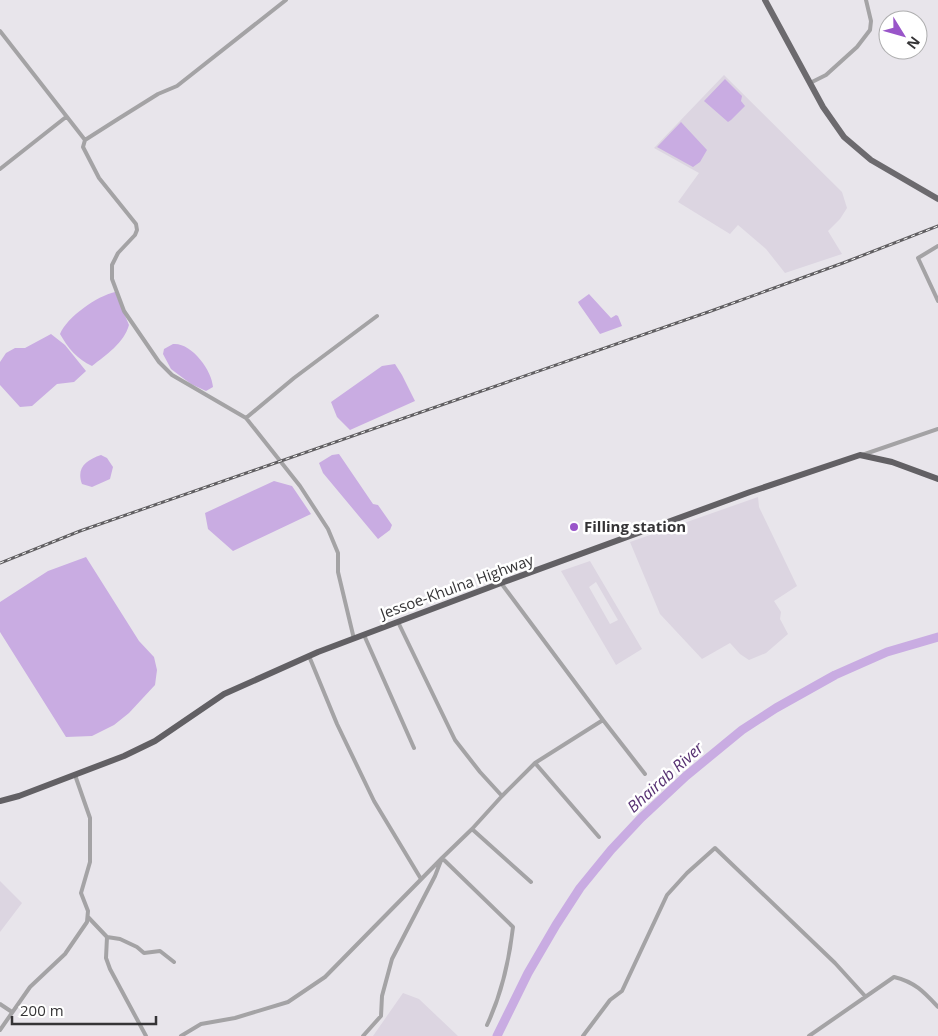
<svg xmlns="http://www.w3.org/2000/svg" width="938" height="1036" viewBox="0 0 938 1036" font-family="'Open Sans',sans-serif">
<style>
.built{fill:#dcd5e1;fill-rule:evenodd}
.water{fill:#c9ace2}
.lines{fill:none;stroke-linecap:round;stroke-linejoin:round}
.river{stroke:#c9ace2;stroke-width:9}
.minor{stroke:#a4a3a5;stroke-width:4}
.primary{stroke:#6c6a6e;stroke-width:6}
.trunk{stroke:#626064;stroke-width:6}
.rail-casing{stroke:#615f62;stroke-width:3}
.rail{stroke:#fff;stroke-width:1;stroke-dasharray:4;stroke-linecap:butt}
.poi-dot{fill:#9955c9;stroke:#fff;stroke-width:2}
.labels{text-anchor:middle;stroke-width:5;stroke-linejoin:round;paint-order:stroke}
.poi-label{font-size:15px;font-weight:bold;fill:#353436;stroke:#fff;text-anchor:start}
.street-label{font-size:15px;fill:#353436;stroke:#fff}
.water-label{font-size:16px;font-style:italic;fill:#583273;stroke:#fff}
</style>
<rect width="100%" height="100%" fill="#e8e5eb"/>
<!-- built -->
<path class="built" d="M724 75 842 192 847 208 840 219 828 231 842 254 785 273 766 249 738 225 730 234 678 202 699 173 654 148Z
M758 497 759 507 797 586 774 601 781 612 780 619 788 634 766 653 749 660 740 654 730 643 702 659 660 614 630 542Z
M590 561 642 649 616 665 561 571ZM596 582 618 620 610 624 589 587Z
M0 881 22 903 0 932Z
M403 993 419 999 458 1036H373Z"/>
<!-- water -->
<path class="water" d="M725 79 742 96 741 101 745 106 731 120 728 122 704 101Z
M681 122 707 150 700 162 693 167 657 147Z
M115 292 129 325C124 343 106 355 92 366 77 359 68 348 60 334 67 317 97 296 115 292Z
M589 294 611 318 616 315 618 316 622 326 600 334 579 304 578 302Z
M51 334 65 345 86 371 74 382 57 384 32 406 20 407 0 385V362L6 353 15 348H25Z
M173 344C191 342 212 370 213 387L206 391 191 384 171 369 163 354 164 349Z
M395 364 402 375 415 401 350 430 337 417 331 402 382 366Z
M339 454 373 504 378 505 392 525 390 530 378 539 323 473 319 463 332 455Z
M101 455 107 458 113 467 110 479 92 487 82 484C76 468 86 460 101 455Z
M274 481 292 486 311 514 233 551 208 529 205 513Z
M86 557 139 641 154 657 157 670 155 685 129 713 114 725 92 736 66 737 0 632V602L48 571Z"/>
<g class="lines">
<!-- river -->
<path class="river" d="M497 1036 528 973 556 925 580 888 611 850 641 818 686 776 742 730 776 708 835 675 887 652 938 637"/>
<!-- minor -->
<path class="minor" d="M286 0 177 86 158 94 118 119 85 140 83 147 99 178 136 224 137 230 135 235 118 253 112 265V279L124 311 159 362 172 375 246 418 300 486 328 529 338 553V572L354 639
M0 31 85 140
M810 83 826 75 857 47 870 30 871 21 866 0
M0 169 66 117
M938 246 918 258 938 301
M246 418 294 378 377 316
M862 455 938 429
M501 583 603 720 535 763
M398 622 455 740 480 772 502 796 535 763 599 837
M364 635 414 748
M309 656 337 724 374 801 421 879
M603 720 645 774
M502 796 472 829 531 882
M472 829 442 858 513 927C509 962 502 993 487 1025
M88 917 107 937 120 939 137 947 144 953 160 951 174 962
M107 937 106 958 110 969 146 1036
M0 1004 12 1012
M0 1030 30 987 65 954 87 922 88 911 81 893 90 862V818L75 775
M181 1036 201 1024 235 1018 288 1002 325 977 442 858 435 876 392 959 382 996 381 1016 363 1036
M583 1036 610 1000 622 991 667 895 687 873 715 848 835 963 865 996
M809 1036 894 977C915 982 924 992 938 1007"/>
<!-- primary -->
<path class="primary" d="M765 0 823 107 844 137 871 160 938 199"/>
<!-- trunk -->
<path class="trunk" d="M0 801 19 796 124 756 155 741 224 694 318 652 501 583 750 492 860 455 892 462 938 479"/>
<defs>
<path id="rail" d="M0 563 80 531 711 311 843 263 938 226"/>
</defs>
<!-- rail casing -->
<use href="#rail" class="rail-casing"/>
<!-- rail -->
<use href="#rail" class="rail"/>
</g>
<!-- markers -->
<circle class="poi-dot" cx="574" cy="527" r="5"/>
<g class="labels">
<!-- poi labels -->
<g class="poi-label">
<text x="584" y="532">Filling station</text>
</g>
<!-- street labels -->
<g class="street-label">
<text transform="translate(457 587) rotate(-20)" y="5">Jessoe-Khulna Highway</text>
</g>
<!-- water labels -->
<g class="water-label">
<text transform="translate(665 777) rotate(-42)" y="6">Bhairab River</text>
</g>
</g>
<!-- north arrow -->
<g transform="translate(903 35) rotate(127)"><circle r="24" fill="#ffffff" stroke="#aeaeaf"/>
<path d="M0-4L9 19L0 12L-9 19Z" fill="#9955c9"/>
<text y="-8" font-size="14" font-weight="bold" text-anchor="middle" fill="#353436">N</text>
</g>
<!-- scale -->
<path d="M12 1016v8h144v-8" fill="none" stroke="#353436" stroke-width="2.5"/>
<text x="20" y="1016" font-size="15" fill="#353436" stroke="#ffffff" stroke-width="4" paint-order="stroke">200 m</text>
</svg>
